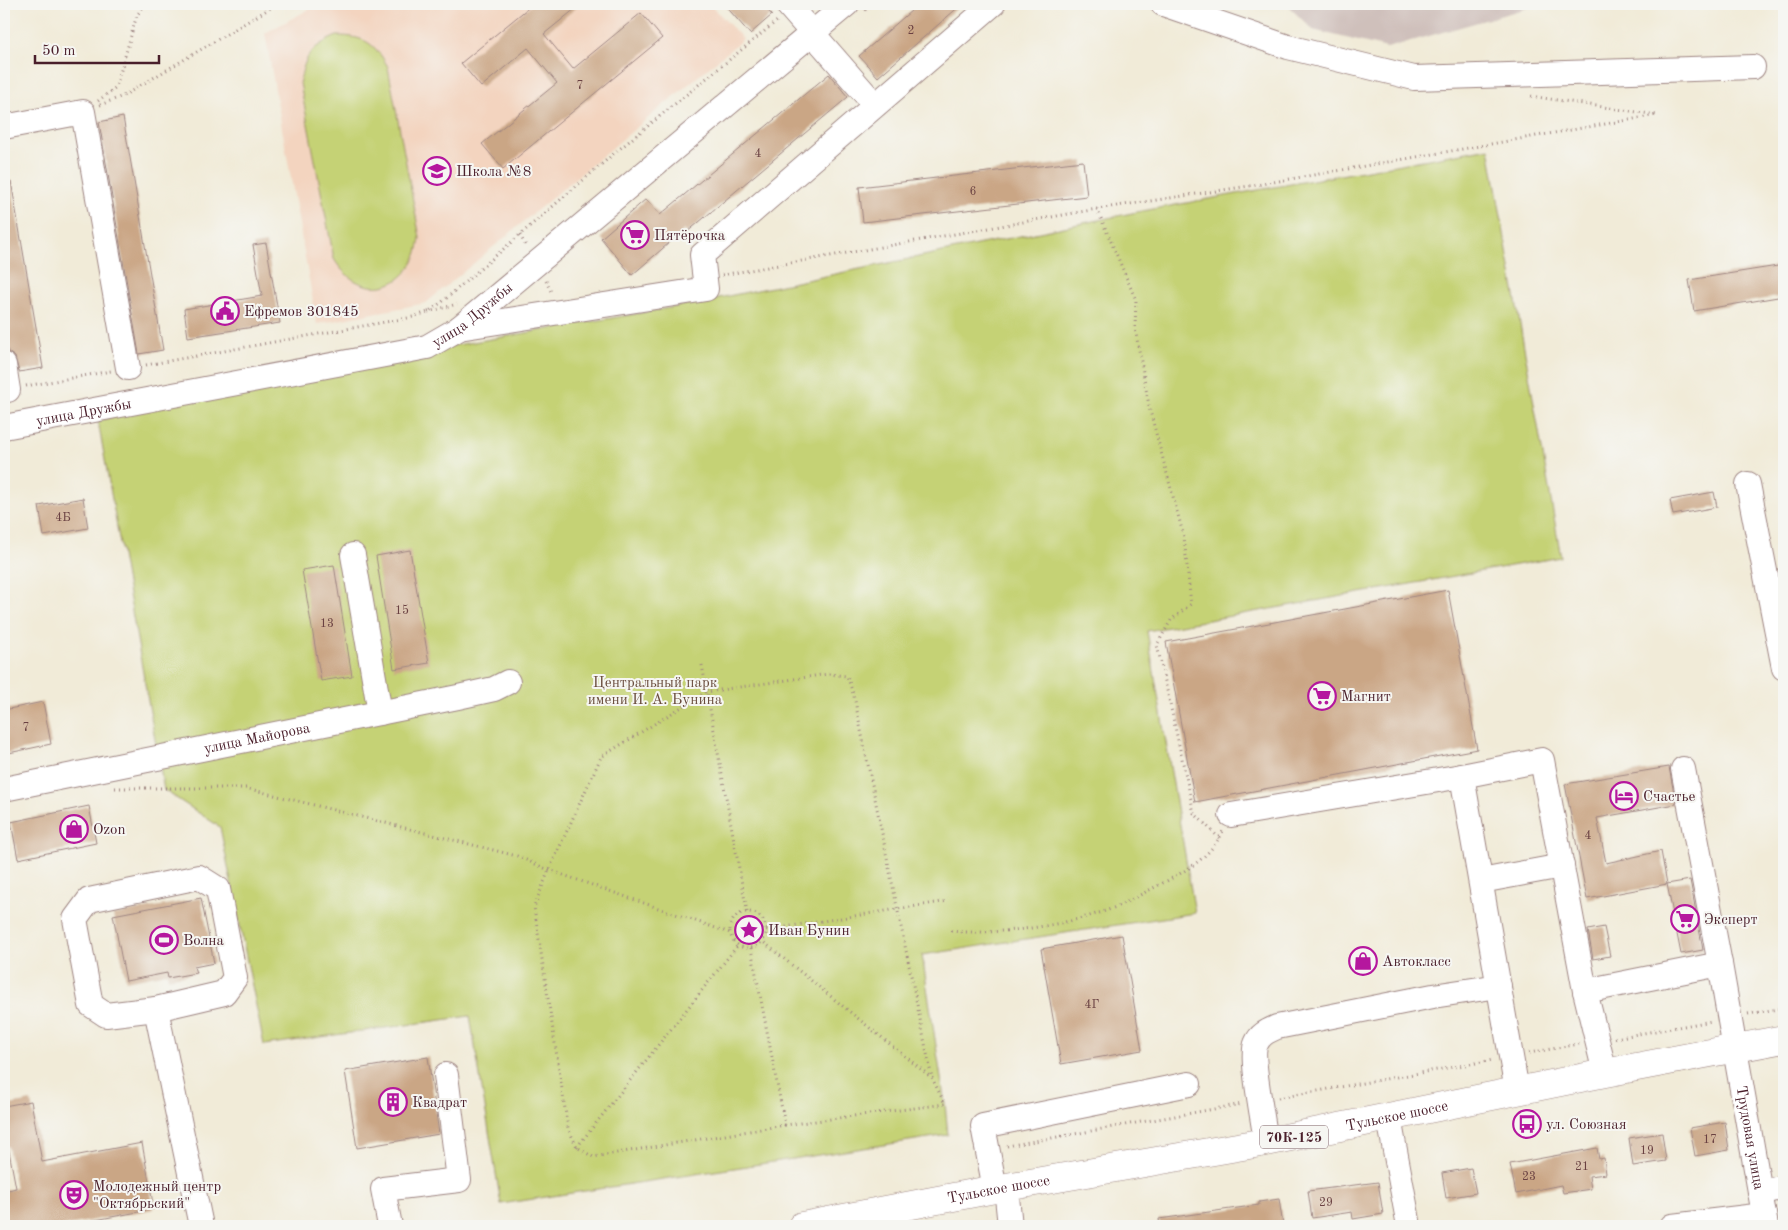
<svg xmlns="http://www.w3.org/2000/svg" width="1788" height="1230" viewBox="0 0 1788 1230" font-family="'Old Standard TT',serif">
<style>
.built{fill:#f3d4bf}
.industrial{fill:#cfc0bb}
.green{fill:#c5d274;stroke:#887850}
.building{fill:#caa685}
.lines{fill:none;stroke-linecap:round;stroke-linejoin:round}
.minor-casing{stroke:#9e8582;stroke-width:26}
.major-casing{stroke:#9e8582;stroke-width:29}
.path{stroke:#9e8582;stroke-width:3;stroke-dasharray:1 4;stroke-linecap:butt}
.minor{stroke:#fff;stroke-width:24}
.major{stroke:#fff;stroke-width:28}
.labels{text-anchor:middle;stroke-width:4;stroke-linejoin:round;paint-order:stroke}
.number-label{font-size:12px;fill:#6a4142}
.shield{fill:#f6f6f2;stroke:#7e6067;stroke-width:1}
.shield-label{font-size:14px;font-weight:bold;fill:#4a1f2b}
.poi-label{font-size:15px;fill:#4a1f2b;stroke:#f6f6f2;text-anchor:start}
.street-label{font-size:15px;fill:#4a1f2b;stroke:#f6f6f2}
.park-label{font-size:15px;fill:#694c3d;stroke:#f6f6f2}
</style>
<rect width="100%" height="100%" fill="#f6f6f2"/>
<filter id="ink" filterUnits="userSpaceOnUse"><feTurbulence type="fractalNoise" baseFrequency=".02" numOctaves="2"/><feDisplacementMap in="SourceGraphic" scale="10" xChannelSelector="R" yChannelSelector="G"/><feConvolveMatrix kernelMatrix="1 2 1 2 8 2 1 2 1" color-interpolation-filters="sRGB"/></filter>
<filter id="wash" filterUnits="userSpaceOnUse"><feTurbulence type="fractalNoise" baseFrequency=".0096" numOctaves="4" result="noise"/><feDisplacementMap in="SourceGraphic" scale="20" xChannelSelector="R" yChannelSelector="G"/><feGaussianBlur stdDeviation="1.12" result="paint"/><feColorMatrix in="noise" values="0 0 0 0 0 0 0 0 0 0 0 0 0 0 0 0 0 1.4 0 .05"/><feComposite in="paint" operator="in"/></filter>
<g filter="url(#wash)">
<rect width="100%" height="100%" fill="#f1ebd8"/>
<!-- built -->
<path class="built" d="M319 4H710L743 39 426 303 317 324 265 33Z"/>
<!-- industrial -->
<path class="industrial" d="M1286 4H1541L1387 48 1313 30Z"/>
<!-- green -->
<path class="green" d="M337 36C364 36 375 43 388 67L420 238C414 290 362 305 334 259L300 83C304 56 312 46 337 36Z
M1489 148 1561 557 1147 631 1195 913 922 955 945 1104 948 1135 501 1204 470 1016 264 1045 220 827 164 790 98 421 232 384 675 307 1137 212Z"/>
<g id="blocks">
<!-- building -->
<path class="building" d="M533 4H581L544 34 573 69 641 13 662 38 503 169 482 144 557 83 528 48 481 87 461 63Z
M724 4H762L772 15 750 34Z
M919 4H962L878 77 859 56Z
M829 74 848 97 686 233 684 230 632 275 601 238 646 199 660 215Z
M123 117 163 350 139 354 99 122Z
M1083 161 1087 196 863 222 859 187Z
M4 181H11L43 368 19 372 15 357 8 352 4 328Z
M266 243 280 323 188 337 184 309 262 296 253 245Z
M1784 265V296L1694 311 1689 280Z
M1714 492 1717 507 1673 515 1670 500Z
M83 498 88 528 44 536 39 506Z
M410 550 429 663 394 669 376 556Z
M334 565 352 676 321 681 302 570Z
M1448 590 1477 749 1195 802 1166 642Z
M43 702 51 744 4 754V710Z
M1669 767 1676 804 1597 818 1606 863 1661 851 1667 884 1587 899 1565 784Z
M89 806 96 843 18 859 11 822Z
M1690 880 1703 950 1681 954 1667 884Z
M201 898 214 963 194 967 196 973 168 978 167 973 126 981 113 915Z
M1604 927 1610 956 1593 959 1588 930Z
M1122 935 1142 1050 1061 1064 1041 949Z
M428 1057 439 1134 357 1148 345 1071Z
M31 1101 42 1162 142 1143 154 1209 63 1226H4V1191L16 1188 8 1146 4 1147V1106Z
M1725 1122 1729 1150 1695 1156 1690 1128Z
M1662 1133 1666 1161 1633 1166 1629 1138Z
M1597 1148 1599 1159 1604 1158 1606 1174 1589 1176 1591 1189 1563 1193 1561 1185 1516 1194 1510 1164Z
M1471 1168 1476 1193 1446 1198 1442 1173Z
M1378 1182 1383 1214 1353 1219 1352 1212 1312 1218 1308 1191Z
M1279 1199 1283 1226H1160L1159 1219 1259 1205V1202Z"/>
</g>
</g>
<g filter="url(#ink)">
<use href="#blocks" fill-opacity="0" stroke="#9e8582" stroke-width="1"/>
<g class="lines">
<defs>
<g id="minor">
<path d="M787 4 875 105"/>
<path d="M1163 4 1288 47 1414 78 1753 67"/>
<path d="M4 127 83 112 128 368"/>
<path d="M459 328 706 289 702 255 993 4"/>
<path d="M4 365 8 390"/>
<path id="s1" d="M4 427 427 347 458 329 847 4"/>
<path d="M1748 484 1784 668"/>
<path d="M353 555 380 713"/>
<path d="M1683 769 1720 964"/>
<path id="s2" d="M4 789 458 697 494 689 508 682"/>
<path d="M1231 815 1462 776"/>
<path d="M199 877 218 889 235 978 224 993 156 1009 106 1015 91 1005 75 919 89 900Z"/>
<path d="M1481 881 1562 866"/>
<path id="s3" d="M1585 991 1720 964 1766 1226"/>
<path d="M156 1009 201 1226"/>
<path d="M1517 1091 1462 776 1542 760 1585 991 1605 1073"/>
<path d="M1389 1118 1409 1226"/>
<path d="M1266 1142C1264 1124 1250 1056 1256 1044 1260 1034 1268 1031 1277 1027L1433 996 1499 986"/>
<path d="M1006 1187 1010 1226"/>
<path d="M995 1189 983 1126 1189 1084"/>
<path d="M1760 1193 1784 1187"/>
<path d="M390 1226 383 1189 459 1180 446 1075"/>
<path d="M1672 1226 1764 1215"/>
</g>
<g id="major">
<path id="s4" d="M802 1226 995 1189 1266 1142 1605 1073 1784 1039"/>
</g>
</defs>
<!-- minor casing -->
<use href="#minor" class="minor-casing"/>
<!-- major casing -->
<use href="#major" class="major-casing"/>
<!-- path -->
<path class="path" d="M865 10 873 4
M98 101 116 87 137 15 146 4
M100 105 123 96 277 4
M1097 209 1136 300 1135 328 1150 411 1184 537 1191 604 1171 620 1157 645 1194 813 1219 838
M520 235 527 248
M722 275 1097 209 1256 185 1657 115 1530 96
M546 281 552 294
M428 312 457 304
M146 365 413 317 428 312 442 302 617 151 777 21
M26 386 111 371
M702 665 747 912
M115 788H246L517 856 549 870 730 933
M730 930a18 18 0 1 1 36 0a18 18 0 1 1-36 0Z
M766 930 948 901
M951 931C995 935 1056 927 1099 913 1120 907 1141 894 1161 884 1187 870 1209 859 1223 831
M751 948 785 1125 945 1104 932 1078 762 941
M1748 1014 1784 1008
M1615 1038 1712 1021
M1529 1053 1579 1044
M1278 1098 1493 1060
M785 1125 593 1157 577 1147 568 1128 534 907 549 870 601 757 706 692 828 674 847 676 854 696 932 1078
M1007 1146 1242 1104
M577 1147 738 945"/>
<!-- minor -->
<use href="#minor" class="minor"/>
<!-- major -->
<use href="#major" class="major"/>
</g>
</g>
<!-- icons -->
<defs>
<symbol id="school-ring" viewBox="-11 -11 22 22"><circle r="9.5" fill="#f6f6f2" stroke="#b5179e" stroke-width="1.5"/><path d="M0-5L7-2L0 1L-7-2ZM-4 1L0 2.5L4 1V4Q0 6-4 4Z" fill="#b5179e"/></symbol>
<symbol id="supermarket-ring" viewBox="-11 -11 22 22"><circle r="9.5" fill="#f6f6f2" stroke="#b5179e" stroke-width="1.5"/><path d="M-6-5.5h2.5l.6 2H6L4.5 2H-2.5L-4.4-4H-6ZM-1.5 3.2a1.3 1.3 0 1 0 .1 0ZM3 3.2a1.3 1.3 0 1 0 .1 0Z" fill="#b5179e"/></symbol>
<symbol id="civic-ring" viewBox="-11 -11 22 22"><circle r="9.5" fill="#f6f6f2" stroke="#b5179e" stroke-width="1.5"/><path d="M-.6-6.5H3V-4.5H.6V-3L4-1V1h2V6H-6V1h2V-1L-.6-3ZM-1.2 2.5V6h2.4V2.5Z" fill="#b5179e"/></symbol>
<symbol id="hotel-ring" viewBox="-11 -11 22 22"><circle r="9.5" fill="#f6f6f2" stroke="#b5179e" stroke-width="1.5"/><path d="M-6-4.5h1.5V1H6V5H4.5V3h-9V5H-6ZM-4 0a1.8 1.8 0 1 1 3.6 0ZM.5 0V-2.5h3Q6-2.5 6 0Z" fill="#b5179e"/></symbol>
<symbol id="shop-ring" viewBox="-11 -11 22 22"><circle r="9.5" fill="#f6f6f2" stroke="#b5179e" stroke-width="1.5"/><path d="M-5-2.5h2.3a2.7 3.5 0 0 1 5.4 0H5L5.5 6h-11ZM-1.5-2.5h3a1.5 2.3 0 0 0-3 0Z" fill="#b5179e"/></symbol>
<symbol id="sight-ring" viewBox="-11 -11 22 22"><circle r="9.5" fill="#f6f6f2" stroke="#b5179e" stroke-width="1.5"/><path d="M0-6L1.8-2.2L6-1.7L2.9 1.2L3.7 5.4L0 3.3L-3.7 5.4L-2.9 1.2L-6-1.7L-1.8-2.2Z" fill="#b5179e"/></symbol>
<symbol id="stadium-ring" viewBox="-11 -11 22 22"><circle r="9.5" fill="#f6f6f2" stroke="#b5179e" stroke-width="1.5"/><path d="M0-5a6.5 5 0 1 0 0 10a6.5 5 0 1 0 0-10ZM-3.5-1.8h7v3.6h-7Z" fill="#b5179e"/></symbol>
<symbol id="building-ring" viewBox="-11 -11 22 22"><circle r="9.5" fill="#f6f6f2" stroke="#b5179e" stroke-width="1.5"/><path d="M-4-6H4V6H1V3H-1V6H-4ZM-2.5-4.3h1.7v1.8h-1.7ZM.8-4.3h1.7v1.8H.8ZM-2.5-1h1.7V.8h-1.7ZM.8-1h1.7V.8H.8Z" fill="#b5179e"/></symbol>
<symbol id="bus-ring" viewBox="-11 -11 22 22"><circle r="9.5" fill="#f6f6f2" stroke="#b5179e" stroke-width="1.5"/><path d="M-5-6H5V4H4V6H2V4H-2V6H-4V4H-5ZM-3.5-4V0h7V-4ZM-3.5 1.2v1.5H-2V1.2ZM2 1.2v1.5H3.5V1.2Z" fill="#b5179e"/></symbol>
<symbol id="theatre-ring" viewBox="-11 -11 22 22"><circle r="9.5" fill="#f6f6f2" stroke="#b5179e" stroke-width="1.5"/><path d="M-5-5.5Q0-4 5-5.5V0Q5 5 0 6Q-5 5-5 0ZM-3.3-2.5H-1v1.5H-3.3ZM1-2.5H3.3v1.5H1ZM-2.8 1Q0 5.5 2.8 1Z" fill="#b5179e"/></symbol>
</defs>
<g fill-rule="evenodd">
<use href="#school-ring" x="421" y="155" width="32" height="32"/>
<use href="#supermarket-ring" x="619" y="219" width="32" height="32"/>
<use href="#civic-ring" x="209" y="295" width="32" height="32"/>
<use href="#supermarket-ring" x="1306" y="680" width="32" height="32"/>
<use href="#hotel-ring" x="1608" y="780" width="32" height="32"/>
<use href="#shop-ring" x="58" y="813" width="32" height="32"/>
<use href="#supermarket-ring" x="1669" y="903" width="32" height="32"/>
<use href="#sight-ring" x="733" y="914" width="32" height="32"/>
<use href="#stadium-ring" x="148" y="924" width="32" height="32"/>
<use href="#shop-ring" x="1347" y="945" width="32" height="32"/>
<use href="#building-ring" x="377" y="1086" width="32" height="32"/>
<use href="#bus-ring" x="1511" y="1108" width="32" height="32"/>
<use href="#theatre-ring" x="58" y="1179" width="32" height="32"/>
</g>
<g class="labels">
<!-- number labels -->
<g class="number-label">
<text x="911" y="34">2</text>
<text x="580" y="89">7</text>
<text x="758" y="157">4</text>
<text x="973" y="195">6</text>
<text x="63" y="521">4Б</text>
<text x="402" y="614">15</text>
<text x="327" y="627">13</text>
<text x="26" y="731">7</text>
<text x="1588" y="839">4</text>
<text x="1092" y="1008">4Г</text>
<text x="1710" y="1143">17</text>
<text x="1647" y="1154">19</text>
<text x="1582" y="1170">21</text>
<text x="1529" y="1180">23</text>
<text x="1326" y="1206">29</text>
</g>
<!-- shield labels -->
<rect class="shield" x="1260" y="1125.5" width="68" height="23" rx="4"/>
<g class="shield-label">
<text x="1294" y="1142">70К-125</text>
</g>
<!-- poi labels -->
<g class="poi-label">
<text x="456" y="176">Школа №8</text>
<text x="654" y="240">Пятёрочка</text>
<text x="244" y="316">Ефремов 301845</text>
<text x="1341" y="701">Магнит</text>
<text x="1643" y="801">Счастье</text>
<text x="93" y="834">Ozon</text>
<text x="1704" y="924">Эксперт</text>
<text x="768" y="935">Иван Бунин</text>
<text x="183" y="945">Волна</text>
<text x="1382" y="966">Автокласс</text>
<text x="412" y="1107">Квадрат</text>
<text x="1546" y="1129">ул. Союзная</text>
<text x="93" y="1191">Молодежный центр<tspan x="93" dy="17">"Октябрьский"</tspan></text>
</g>
<!-- street labels -->
<g class="street-label">
<text dy="5" stroke="none"><textPath href="#s1" startOffset="486">улица Дружбы</textPath></text>
<text dy="5" stroke="none"><textPath href="#s1" startOffset="81">улица Дружбы</textPath></text>
<text dy="5" stroke="none"><textPath href="#s2" startOffset="258">улица Майорова</textPath></text>
<text dy="5" stroke="none"><textPath href="#s4" startOffset="605">Тульское шоссе</textPath></text>
<text dy="5" stroke="none"><textPath href="#s3" startOffset="314">Трудовая улица</textPath></text>
<text dy="5" stroke="none"><textPath href="#s4" startOffset="200">Тульское шоссе</textPath></text>
</g>
<!-- park labels -->
<g class="park-label">
<text x="655" y="687">Центральный парк<tspan x="655" dy="17">имени И. А. Бунина</tspan></text>
</g>
</g>
<!-- margin -->
<rect width="1788" height="1230" fill="none" stroke="#f6f6f2" stroke-width="20"/>
<!-- scale -->
<path d="M35 55v8h124v-8" fill="none" stroke="#4a1f2b" stroke-width="2.5"/>
<text x="42" y="55" font-size="15" fill="#4a1f2b" stroke="#f6f6f2" stroke-width="4" paint-order="stroke">50 m</text>
</svg>
